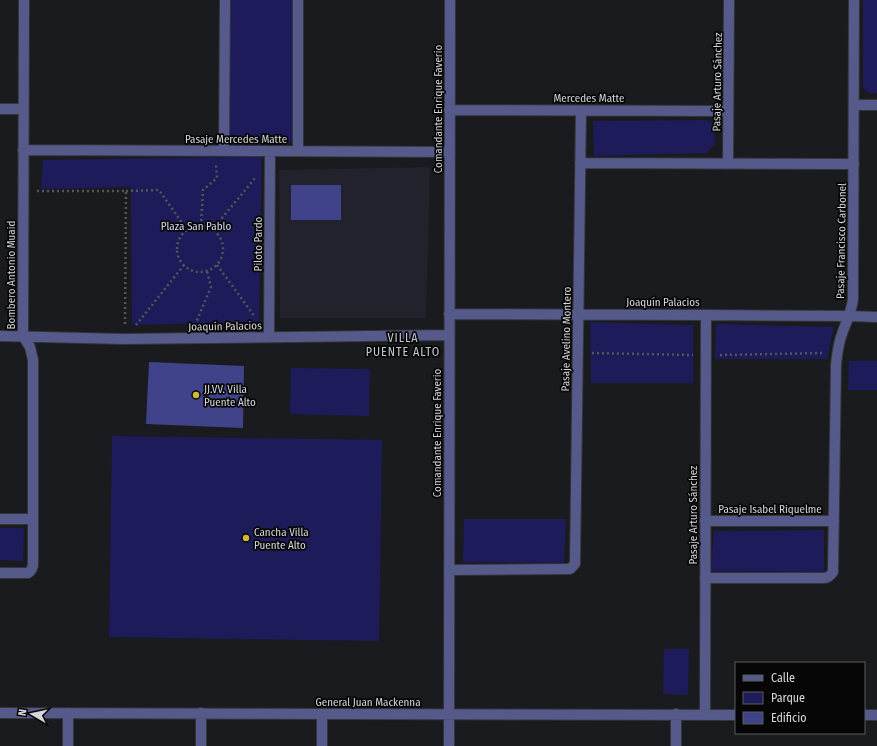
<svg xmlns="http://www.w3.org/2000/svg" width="877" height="746" viewBox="0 0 877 746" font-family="'Fira Sans Condensed',sans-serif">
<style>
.built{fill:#21222b}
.green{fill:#1e1b5b}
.building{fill:#40438a}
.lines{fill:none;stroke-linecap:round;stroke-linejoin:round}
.minor-casing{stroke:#343538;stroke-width:12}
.path{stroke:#555658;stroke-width:2.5;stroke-dasharray:2 3;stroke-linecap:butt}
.minor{stroke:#555a8b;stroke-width:10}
.poi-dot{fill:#cfb837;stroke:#060607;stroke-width:1.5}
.labels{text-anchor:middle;stroke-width:3.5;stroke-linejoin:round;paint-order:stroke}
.street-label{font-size:11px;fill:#d6d7d9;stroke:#060607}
.park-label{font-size:11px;fill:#d6d9ef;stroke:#060607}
.poi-label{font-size:11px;fill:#d6d7d9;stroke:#060607;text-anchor:start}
.neighbourhood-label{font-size:12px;letter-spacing:1px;fill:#c6c7cc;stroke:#060607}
</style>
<rect width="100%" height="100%" fill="#1a1b1e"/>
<!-- built -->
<path class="built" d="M430 167 426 318H280L279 170Z"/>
<!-- green -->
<path class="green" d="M230 0H296L295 142 262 143 259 322 132 325 131 187 41 189 43 160 230 157Z
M863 0H877V93H869L863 88Z
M706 120 714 125 715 144 706 153 594 156 593 121Z
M590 322 693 325V383H591Z
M716 324 834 327 827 359H715Z
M849 361H877V390H848Z
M291 368 370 369 369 416 290 414Z
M112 436 382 440 379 641 109 637Z
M464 519H566L564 563 463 562Z
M0 528H24L23 561 0 560Z
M824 530V572L711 571 714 531Z
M664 649H689L688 695 663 694Z"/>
<!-- building -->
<path class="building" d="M291 185H341V220H291Z
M149 362 244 366 243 428 146 424Z"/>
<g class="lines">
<defs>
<path id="minor" d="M298 0V151
M854 105H877
M0 109H23
M449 110 728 111
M23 150 450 152
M224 151 225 0
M580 163 854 164
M728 164 729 0
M449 314 706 315 849 316 877 317
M0 336 124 339 449 335
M269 337 270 151
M0 519H33
M705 521H834
M449 570 567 569H570L575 564 581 111
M0 573H28C31 571 33 568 33 564V360L30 347 23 336 24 0
M705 578H823C828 578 830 576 833 572L836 365C837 355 838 344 842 334 846 322 852 311 853 299L854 0
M0 713 736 715
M705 715 706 315
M864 715H877
M68 746V713
M201 746V713
M322 746V714
M449 746 450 0
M676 746V714"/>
</defs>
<!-- minor casing -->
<use href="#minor" class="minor-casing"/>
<!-- path -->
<path class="path" d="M37 191H126L125 324
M126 191 159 190 187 230
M201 226 203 190 217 178 216 164
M177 249a23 23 0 1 1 46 0a23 23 0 1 1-46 0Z
M212 230 256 177
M217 265 255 317
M136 325 184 265
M195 325 211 287 207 271
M592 353 693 355
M720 355 823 353"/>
<!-- minor -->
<use href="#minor" class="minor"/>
</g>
<!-- markers -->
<g class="poi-dot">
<circle cx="196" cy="395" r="4"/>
<circle cx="246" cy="538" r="4"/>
</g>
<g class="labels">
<!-- street labels -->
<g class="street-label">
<text transform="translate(717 82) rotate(-89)" y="4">Pasaje Arturo Sánchez</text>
<text x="589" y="102">Mercedes Matte</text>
<text transform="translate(438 109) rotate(-90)" y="4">Comandante Enrique Faverio</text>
<text x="236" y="143">Pasaje Mercedes Matte</text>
<text transform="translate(841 241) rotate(-89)" y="4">Pasaje Francisco Carbonel</text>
<text transform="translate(258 244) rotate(-90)" y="4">Piloto Pardo</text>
<text transform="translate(11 275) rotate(-90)" y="4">Bombero Antonio Muaid</text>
<text x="663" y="306">Joaquín Palacios</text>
<text transform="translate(225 326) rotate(-1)" y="4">Joaquín Palacios</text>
<text transform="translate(566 339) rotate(-89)" y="4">Pasaje Avelino Montero</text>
<text transform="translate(437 433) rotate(-90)" y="4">Comandante Enrique Faverio</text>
<text x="770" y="513">Pasaje Isabel Riquelme</text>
<text transform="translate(693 515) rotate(-90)" y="4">Pasaje Arturo Sánchez</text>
<text x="368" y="706">General Juan Mackenna</text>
</g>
<!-- park labels -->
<g class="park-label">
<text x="196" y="230">Plaza San Pablo</text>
</g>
<!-- poi labels -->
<g class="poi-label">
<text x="204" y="393">JJ.VV. Villa<tspan x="204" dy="13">Puente Alto</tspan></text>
<text x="254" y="536">Cancha Villa<tspan x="254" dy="13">Puente Alto</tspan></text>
</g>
<!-- neighbourhood labels -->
<g class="neighbourhood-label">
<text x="403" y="342">VILLA<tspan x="403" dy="14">PUENTE ALTO</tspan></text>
</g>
</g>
<!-- legend -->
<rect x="735" y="662" width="130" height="72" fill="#060607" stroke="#595a5b"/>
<rect x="743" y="675" width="20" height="6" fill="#555a8b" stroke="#595a5b"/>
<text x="771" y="682" font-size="12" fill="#d6d7d9">Calle</text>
<rect x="743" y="692" width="20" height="12" fill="#1e1b5b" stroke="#595a5b"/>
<text x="771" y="702" font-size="12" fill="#d6d7d9">Parque</text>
<rect x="743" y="712" width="20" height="12" fill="#40438a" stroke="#595a5b"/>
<text x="771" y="722" font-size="12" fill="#d6d7d9">Edificio</text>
<!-- north arrow -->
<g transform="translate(32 714) rotate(279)" stroke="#060607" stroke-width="3" paint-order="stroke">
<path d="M0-3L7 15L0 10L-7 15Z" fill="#d6d7d9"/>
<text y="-6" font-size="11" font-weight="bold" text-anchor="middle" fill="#d6d7d9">N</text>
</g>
</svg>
